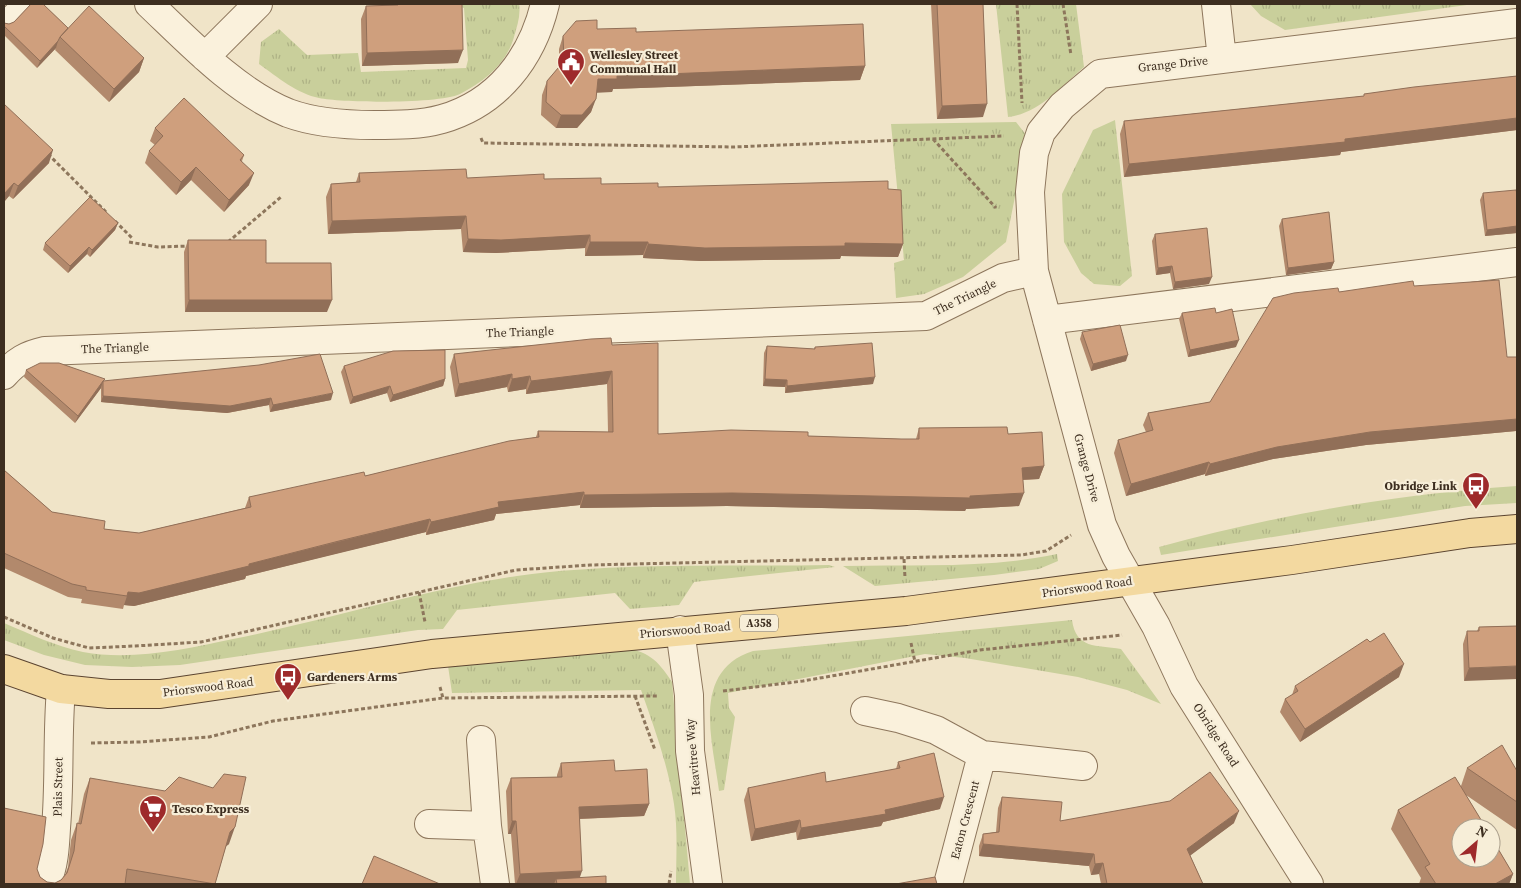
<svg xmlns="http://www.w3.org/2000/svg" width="1521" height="888" viewBox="0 0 1521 888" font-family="'Source Serif 4',serif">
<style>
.grass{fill:url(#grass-tufts)}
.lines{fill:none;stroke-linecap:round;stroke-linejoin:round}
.lane-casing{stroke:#8d765c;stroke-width:20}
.street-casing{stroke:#8d765c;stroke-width:30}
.primary-casing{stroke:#5b4430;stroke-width:30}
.path{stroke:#8d765c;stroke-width:3;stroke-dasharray:4 2.5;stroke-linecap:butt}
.lane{stroke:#faf1dc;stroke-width:18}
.street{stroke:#faf1dc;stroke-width:28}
.primary{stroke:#f3d9a0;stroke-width:28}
.wall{fill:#b2896c}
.shaded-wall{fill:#916f58}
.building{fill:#cf9f7d;stroke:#916f58}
.labels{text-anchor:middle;stroke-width:4.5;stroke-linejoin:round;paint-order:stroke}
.shield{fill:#f7eed8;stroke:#756857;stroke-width:1}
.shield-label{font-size:11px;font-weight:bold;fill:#3d2e20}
.poi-label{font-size:12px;font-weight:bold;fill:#3d2e20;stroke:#f7eed8;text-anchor:start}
.street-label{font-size:12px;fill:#3d2e20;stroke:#f7eed8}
</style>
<defs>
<pattern id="grass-tufts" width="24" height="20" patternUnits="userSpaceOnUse" patternTransform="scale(1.25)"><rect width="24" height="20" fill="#c9cf9b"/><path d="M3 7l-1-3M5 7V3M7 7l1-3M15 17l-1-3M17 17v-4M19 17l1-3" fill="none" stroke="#aeb285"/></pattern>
</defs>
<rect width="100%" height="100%" fill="#f0e4c8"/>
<!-- grass -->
<path class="grass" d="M452 4H519C521 15 517 26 514 37 507 63 484 82 460 94 439 104 343 103 319 98 298 94 277 77 259 64L261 42 279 29 307 55 358 53 361 72 466 68 468 60 464 8Z
M996 4H1076L1084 67C1062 86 1038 114 1008 117Z
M1250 4H1474L1285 30 1261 16Z
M1115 120 1132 276 1120 286 1094 284 1081 273 1064 242 1062 194 1093 130Z
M1016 122 1027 136 1006 242 963 277 924 294 896 298 894 263 904 260 891 124Z
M1517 486V503L1465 506 1161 555 1159 547C1275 515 1397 494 1517 486Z
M1057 554 1058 561 1039 569 994 575 875 586 843 566C914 564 987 569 1057 554Z
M829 565 835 567 694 582 679 605 630 609 615 593 457 610 443 629 418 630 180 665 132 667 85 665 44 655 4 640V623C30 634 55 646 83 652 132 661 186 649 233 639 328 620 421 590 517 576 618 562 727 567 829 565Z
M1072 620C1076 649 1096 645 1121 649L1161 704 1127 690 1078 677 965 658 925 654 728 693 729 708 735 717 724 790 719 791C713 742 690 671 753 651Z
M620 647C648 651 657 659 672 682L690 884H676C676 858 678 830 674 804 668 765 654 727 641 690L452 693 448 666Z"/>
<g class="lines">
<defs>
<path id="lane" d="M4 21 21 4"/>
<path id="street" d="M149 4C189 42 236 92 288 113 315 123 346 125 374 125 396 125 421 125 442 119 498 103 532 58 545 4
M1216 4 1222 59
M205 57 258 4
M1047 320 1517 262
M4 375C16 361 27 355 45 351L926 316 1003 278 1034 271
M680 630 689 695 690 751 708 884
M865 711 898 718 936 730 982 755 1083 766
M481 740 487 826 495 884
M429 824 487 826
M46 884C54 866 55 848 56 828 60 781 57 735 61 689
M948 884 982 755
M1309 884 1184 686 1156 626 1116 556 1102 525 1034 271 1030 192 1034 153 1041 132 1062 106 1100 74 1517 23"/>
<path id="primary" d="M4 669 61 689 109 694H160L432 654 906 611 1292 560 1470 533 1517 529"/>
</defs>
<!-- lane casing -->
<use href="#lane" class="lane-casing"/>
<!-- street casing -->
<use href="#street" class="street-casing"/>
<!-- primary casing -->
<use href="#primary" class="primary-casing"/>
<!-- path -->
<path class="path" d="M1017 4 1022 103
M1063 4 1071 55
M481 138 483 143 733 147 1004 136
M933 139 996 208
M48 154 107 213
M115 221 132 238
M129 242 158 247 190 246
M228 242 281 197
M904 559 905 578
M419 592 425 622
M4 617 53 638 89 648 135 646 201 642 516 570 590 565 1021 555 1046 551 1071 535
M911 643 915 662
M440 687 443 698
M723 691 803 681 980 650 1122 635
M635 696 655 750
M91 743 139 742 209 737 273 721 443 698 657 696
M669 884 671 871"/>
<!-- lane -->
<use href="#lane" class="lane"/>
<!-- street -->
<use href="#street" class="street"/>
<!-- primary -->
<use href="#primary" class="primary"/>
</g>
<!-- wall -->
<path class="wall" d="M31 4H43L68 28 144 58 139 72 109 102 55 50 56 48 37 68 4 35V23L9 24 14 22Z
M392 4H462L458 63 362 66 361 19 366 6 392 5Z
M931 4H983V117L937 119Z
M597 29 636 32 865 66 860 80 613 89 612 92H597L591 112 577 128H556L541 115 542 95 547 81 559 67V49L563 36Z
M1517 76V130L1341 152 1340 155 1124 177 1120 134 1124 121 1364 96V94Z
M4 104 49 163 13 199 9 196 4 202Z
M155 128 244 155 242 161 249 185 224 212 191 180 176 195 145 163 149 151 155 145 150 141Z
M359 173 467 178 544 179 601 184 658 187 888 189 903 244 898 257 841 256 840 259 701 261 643 258V255L585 256V248L496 253 463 252 461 229 328 234 326 197 331 184 356 182Z
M1483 193 1517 194V233L1485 236 1480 200Z
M1282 219 1334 262 1331 269 1286 275 1279 226Z
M118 223 115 230 90 257 87 254 68 273 43 250 45 243Z
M1155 234 1209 284 1173 289 1170 273 1156 275 1152 241Z
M188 240 327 312H185L184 252Z
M1414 286 1507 357 1517 427 1516 431 1366 445 1273 459 1205 476V474L1126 496 1114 453 1118 440 1146 432 1143 425 1148 413 1210 402 1339 292Z
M1182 313H1216L1236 347 1188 357 1179 319Z
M1082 332 1126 361 1091 371 1080 339Z
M612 345 658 434 808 436 901 439H916L919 428 1008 434 1044 466 1039 479 1023 480 1019 506 966 509 965 511 727 506 580 508V505L496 514 494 520 426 535V532L334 554 246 576 245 579 134 606 124 605 123 609 81 603 82 599 68 597 4 568V470L52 512 104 529 139 533 245 508 249 497 365 476 536 437 538 431 608 432 607 384 526 394V389L508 392 507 387 455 397 450 367 454 354Z
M767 346 814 349 815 347 873 384 785 393V387L763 386 764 353Z
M344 366 445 379 443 386 390 402 387 393 350 404 341 372Z
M26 370 104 381 331 400 270 412 269 405 227 413 175 409 101 402V388L75 423 24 377Z
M1517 626 1464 681 1463 644 1467 631H1477L1479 627Z
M1399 677 1300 742 1280 712 1285 699 1292 695 1295 686Z
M898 762 940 809 883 822 881 826 797 840 796 832 751 841 744 800 748 788 826 782 896 769Z
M561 763 615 771 649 804 644 816 580 819V877L606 884H515L511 834H508L506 791 511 778 557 777V775Z
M1467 768 1517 771V830L1466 795 1513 874 1509 884H1419L1421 878 1391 829 1398 810 1461 786Z
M90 778 229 844 226 846 215 884H4L37 869 40 877 47 882 55 883 61 880 65 875 68 867 71 840 77 823 78 824 84 794Z
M1002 797 1060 821 1234 823 1190 855 1203 884H1101L1099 874 1091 875 1089 866 979 856V846L983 834 996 832 998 808Z"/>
<!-- shaded-wall -->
<path class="shaded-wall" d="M58 41 56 48 37 68 40 61Z
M463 50 458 63 362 66 367 53Z
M144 58 139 72 109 102 114 89Z
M865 66 860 80 613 89 612 92 593 93 598 79 617 76Z
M596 99 591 112 577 128H556L561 115Z
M987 104 983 117 937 119 942 106Z
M1517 118V130L1341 152 1340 155 1124 177 1129 164 1345 139Z
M53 150 49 163 13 199 18 186Z
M196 167 191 180 176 195 181 182Z
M254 173 249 185 224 212 229 200Z
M14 183 9 196 4 202V194Z
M466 216 461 229 328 234 332 221Z
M118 223 115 230 90 257 92 250Z
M1517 226V233L1485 236 1487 230Z
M590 235 585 248 496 253 463 252 468 239Z
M590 242H648L643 255 585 256Z
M845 243 903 244 898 257 841 256 840 259 701 261 643 258 648 244Z
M89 247 87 254 68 273 70 266Z
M1334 262 1331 269 1286 275 1288 268Z
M1172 266 1170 273 1156 275 1158 268Z
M1212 277 1209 284 1173 289 1175 282Z
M189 300H332L327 312H185Z
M1239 340 1236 347 1188 357 1190 350Z
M1128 355 1126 361 1091 371 1093 364Z
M612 371 607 384 526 394 531 381Z
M512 374 507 387 455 397 459 384Z
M530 376 526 389 508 392 512 379Z
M875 377 873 384 785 393 787 386Z
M445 379 443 386 390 402 393 395Z
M765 379 787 380 785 387 763 386Z
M103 381 101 388 75 423 78 416Z
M390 386 387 393 350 404 353 397Z
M333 393 331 400 270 412 273 405Z
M103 396 271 398 269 405 227 413 175 409 101 402Z
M1517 419V427L1516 431 1366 445 1273 459 1205 476 1210 464 1277 447 1370 432Z
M1209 462 1205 474 1126 496 1131 484Z
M1044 466 1039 479 1017 480 1022 468Z
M584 492 580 505 496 514 494 520 426 535 431 522 498 502Z
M732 493 970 496 1024 493 1019 506 966 509 965 511 727 506 580 508 584 495Z
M430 519 426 532 246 576 245 579 134 606 124 605 127 596 128 592 249 564Z
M1404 664 1399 677 1300 742 1305 729Z
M1517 666V679L1464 681 1469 668Z
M944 797 940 809 883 822 881 826 797 840 801 828 885 810Z
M649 804 644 816 575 819 579 807Z
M1239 811 1234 823 1183 861 1187 849Z
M800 820 796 832 751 841 755 829Z
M512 821H516L511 834H508Z
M235 827 229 844 224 848 230 832Z
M983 844 1094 854 1089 866 979 856Z
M1103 863 1099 874 1091 875 1095 864Z
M582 871 578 883 556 879 554 884H516L520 874Z
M1513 874 1509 884H1495Z"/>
<!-- building -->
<path class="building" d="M31 4H43L68 28 60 37 58 41 40 61 4 26V23L9 24 14 22Z
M398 4H462L463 50 367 53 366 6 398 5Z
M937 4H983L987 104 942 106Z
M89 6 144 58 114 89 60 37Z
M597 20V29L636 28V32L863 24 865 66 617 76V79H598L596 99 582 115H561L546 102 547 81 564 61 563 36 576 21Z
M1517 76V118L1345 139V142L1129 164 1124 121 1364 96V94L1414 87Z
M184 98 244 155 240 160 254 173 229 200 196 167 181 182 149 151 163 136 155 128Z
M4 104 53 150 18 186 14 183 4 194Z
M466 169 467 178 544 174V179L601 178V184L658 183V187L888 181V189L901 190 903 244 845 243V246L705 248 648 244V242H590V235L501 240 468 239 466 216 332 221 331 184 360 182 359 173Z
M1516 190 1517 194V226L1487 230 1483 193Z
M90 197 118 223 92 250 89 247 70 266 45 243Z
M1329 212 1334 262 1288 268 1282 219Z
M1207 228 1212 277 1175 282 1172 266 1158 268 1155 234Z
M188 240H266V263H331L332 300H189Z
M1499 280 1507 357H1517V419L1370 432 1277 447 1210 464 1209 462 1131 484 1118 440 1153 430 1148 413 1210 402 1273 298 1294 293 1338 288 1339 292 1413 281 1414 286Z
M1215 308 1216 313 1232 309 1239 340 1190 350 1182 313Z
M1120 325 1128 355 1093 364 1082 332Z
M611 338 612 345 658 343V434L731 430 808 432V436L901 439H919V428L1007 427 1008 434 1042 432 1044 466 1022 468 1024 493 970 496V498L732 493 584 495V492L498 502 499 507 431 522 430 519 339 541 249 564V566L139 593 128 592 127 596 86 590V587L72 584 6 554 4 553V470L52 512 105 521 104 529 139 533 251 507 249 497 364 472 365 476 509 441 539 437 538 431 613 432 612 371 531 381 530 376 512 379V374L459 384 454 354 591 339Z
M872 343 875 377 787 386V380L765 379 767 346 815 349V347Z
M445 350V379L393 395 390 386 353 397 344 366 393 351Z
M320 354 333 393 273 405 271 398 230 406 177 402 103 396V381L78 416 26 370 40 363H59L105 379 103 381 259 365Z
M1517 626V666L1469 668 1467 631H1479V627Z
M1384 633 1404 664 1305 729 1285 699 1298 691 1295 686 1367 639 1370 642Z
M1502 745 1517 771V802L1467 768Z
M934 753 944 797 885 810 886 814 801 828 800 820 755 829 748 788 825 772 826 782 900 768 898 762Z
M614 760 615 771 647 769 649 804 579 807 582 871 520 874 516 821H512L511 778 562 777 561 763Z
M1210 772 1239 811 1187 849 1203 884H1107L1103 863 1095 864 1094 854 983 844V834L999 832 1002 797 1062 802 1060 821 1170 801Z
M224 774 246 777 235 827 230 832 215 884 127 869 125 884H4V808L46 817 43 844 37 869 40 877 47 882 55 883 61 880 67 873 74 851 77 823 81 824 90 778 165 791 179 777 213 788Z
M1455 777 1486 828H1461V858H1491V837L1513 874 1495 884H1436L1425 867 1430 864 1398 810Z
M374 856 440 884H362Z
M606 876V884H557L556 879Z
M935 877 937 884H896Z"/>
<!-- icons -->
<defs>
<symbol id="civic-pin" viewBox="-11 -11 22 30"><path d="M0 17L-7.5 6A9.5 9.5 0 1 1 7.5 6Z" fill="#9e2a2b" stroke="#f7eed8"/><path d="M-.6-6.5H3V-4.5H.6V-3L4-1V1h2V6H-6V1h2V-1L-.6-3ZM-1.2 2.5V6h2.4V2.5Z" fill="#fff"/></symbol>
<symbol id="bus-pin" viewBox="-11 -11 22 30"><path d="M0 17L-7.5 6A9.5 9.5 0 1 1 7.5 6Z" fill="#9e2a2b" stroke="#f7eed8"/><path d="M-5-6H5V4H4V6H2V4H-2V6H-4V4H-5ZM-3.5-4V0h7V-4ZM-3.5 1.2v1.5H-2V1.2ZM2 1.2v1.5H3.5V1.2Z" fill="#fff"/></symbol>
<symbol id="supermarket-pin" viewBox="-11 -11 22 30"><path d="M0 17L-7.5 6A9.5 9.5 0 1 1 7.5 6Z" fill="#9e2a2b" stroke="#f7eed8"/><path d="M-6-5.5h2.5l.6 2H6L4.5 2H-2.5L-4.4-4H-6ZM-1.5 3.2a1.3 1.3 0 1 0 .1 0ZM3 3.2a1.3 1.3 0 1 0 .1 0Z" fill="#fff"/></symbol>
</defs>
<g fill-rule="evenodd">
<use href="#civic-pin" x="555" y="46" width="32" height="43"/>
<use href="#bus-pin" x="1460" y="470" width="32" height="43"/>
<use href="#bus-pin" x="272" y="661" width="32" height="43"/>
<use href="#supermarket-pin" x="137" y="793" width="32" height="43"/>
</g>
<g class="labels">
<!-- shield labels -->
<rect class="shield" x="740" y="614.5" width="38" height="17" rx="4"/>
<g class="shield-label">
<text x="759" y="627">A358</text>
</g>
<!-- poi labels -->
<g class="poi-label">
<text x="590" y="59">Wellesley Street<tspan x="590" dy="14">Communal Hall</tspan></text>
<text x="1457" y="490" text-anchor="end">Obridge Link</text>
<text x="307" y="681">Gardeners Arms</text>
<text x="172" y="813">Tesco Express</text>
</g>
<!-- street labels -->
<g class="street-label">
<text transform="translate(1173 64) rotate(-6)" y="4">Grange Drive</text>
<text transform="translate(965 297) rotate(-26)" y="4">The Triangle</text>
<text transform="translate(520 332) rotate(-2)" y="4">The Triangle</text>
<text transform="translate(115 348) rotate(-2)" y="4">The Triangle</text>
<text transform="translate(1087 468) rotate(75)" y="4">Grange Drive</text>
<text transform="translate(1087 587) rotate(-8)" y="4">Priorswood Road</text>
<text transform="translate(685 630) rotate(-5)" y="4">Priorswood Road</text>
<text transform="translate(208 687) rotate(-7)" y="4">Priorswood Road</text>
<text transform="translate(1216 735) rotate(57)" y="4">Obridge Road</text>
<text transform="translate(693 757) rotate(-95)" y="4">Heavitree Way</text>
<text transform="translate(58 787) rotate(-89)" y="4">Plais Street</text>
<text transform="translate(965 820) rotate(-75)" y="4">Eaton Crescent</text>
</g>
</g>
<!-- border -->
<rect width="1521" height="888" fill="none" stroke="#3d2e20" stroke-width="10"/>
<!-- north arrow -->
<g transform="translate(1476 843) rotate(28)"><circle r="24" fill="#f7eed8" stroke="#ada18e"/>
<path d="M0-4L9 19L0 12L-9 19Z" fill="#9e2a2b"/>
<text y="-8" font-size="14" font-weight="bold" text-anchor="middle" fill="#3d2e20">N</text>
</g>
</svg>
